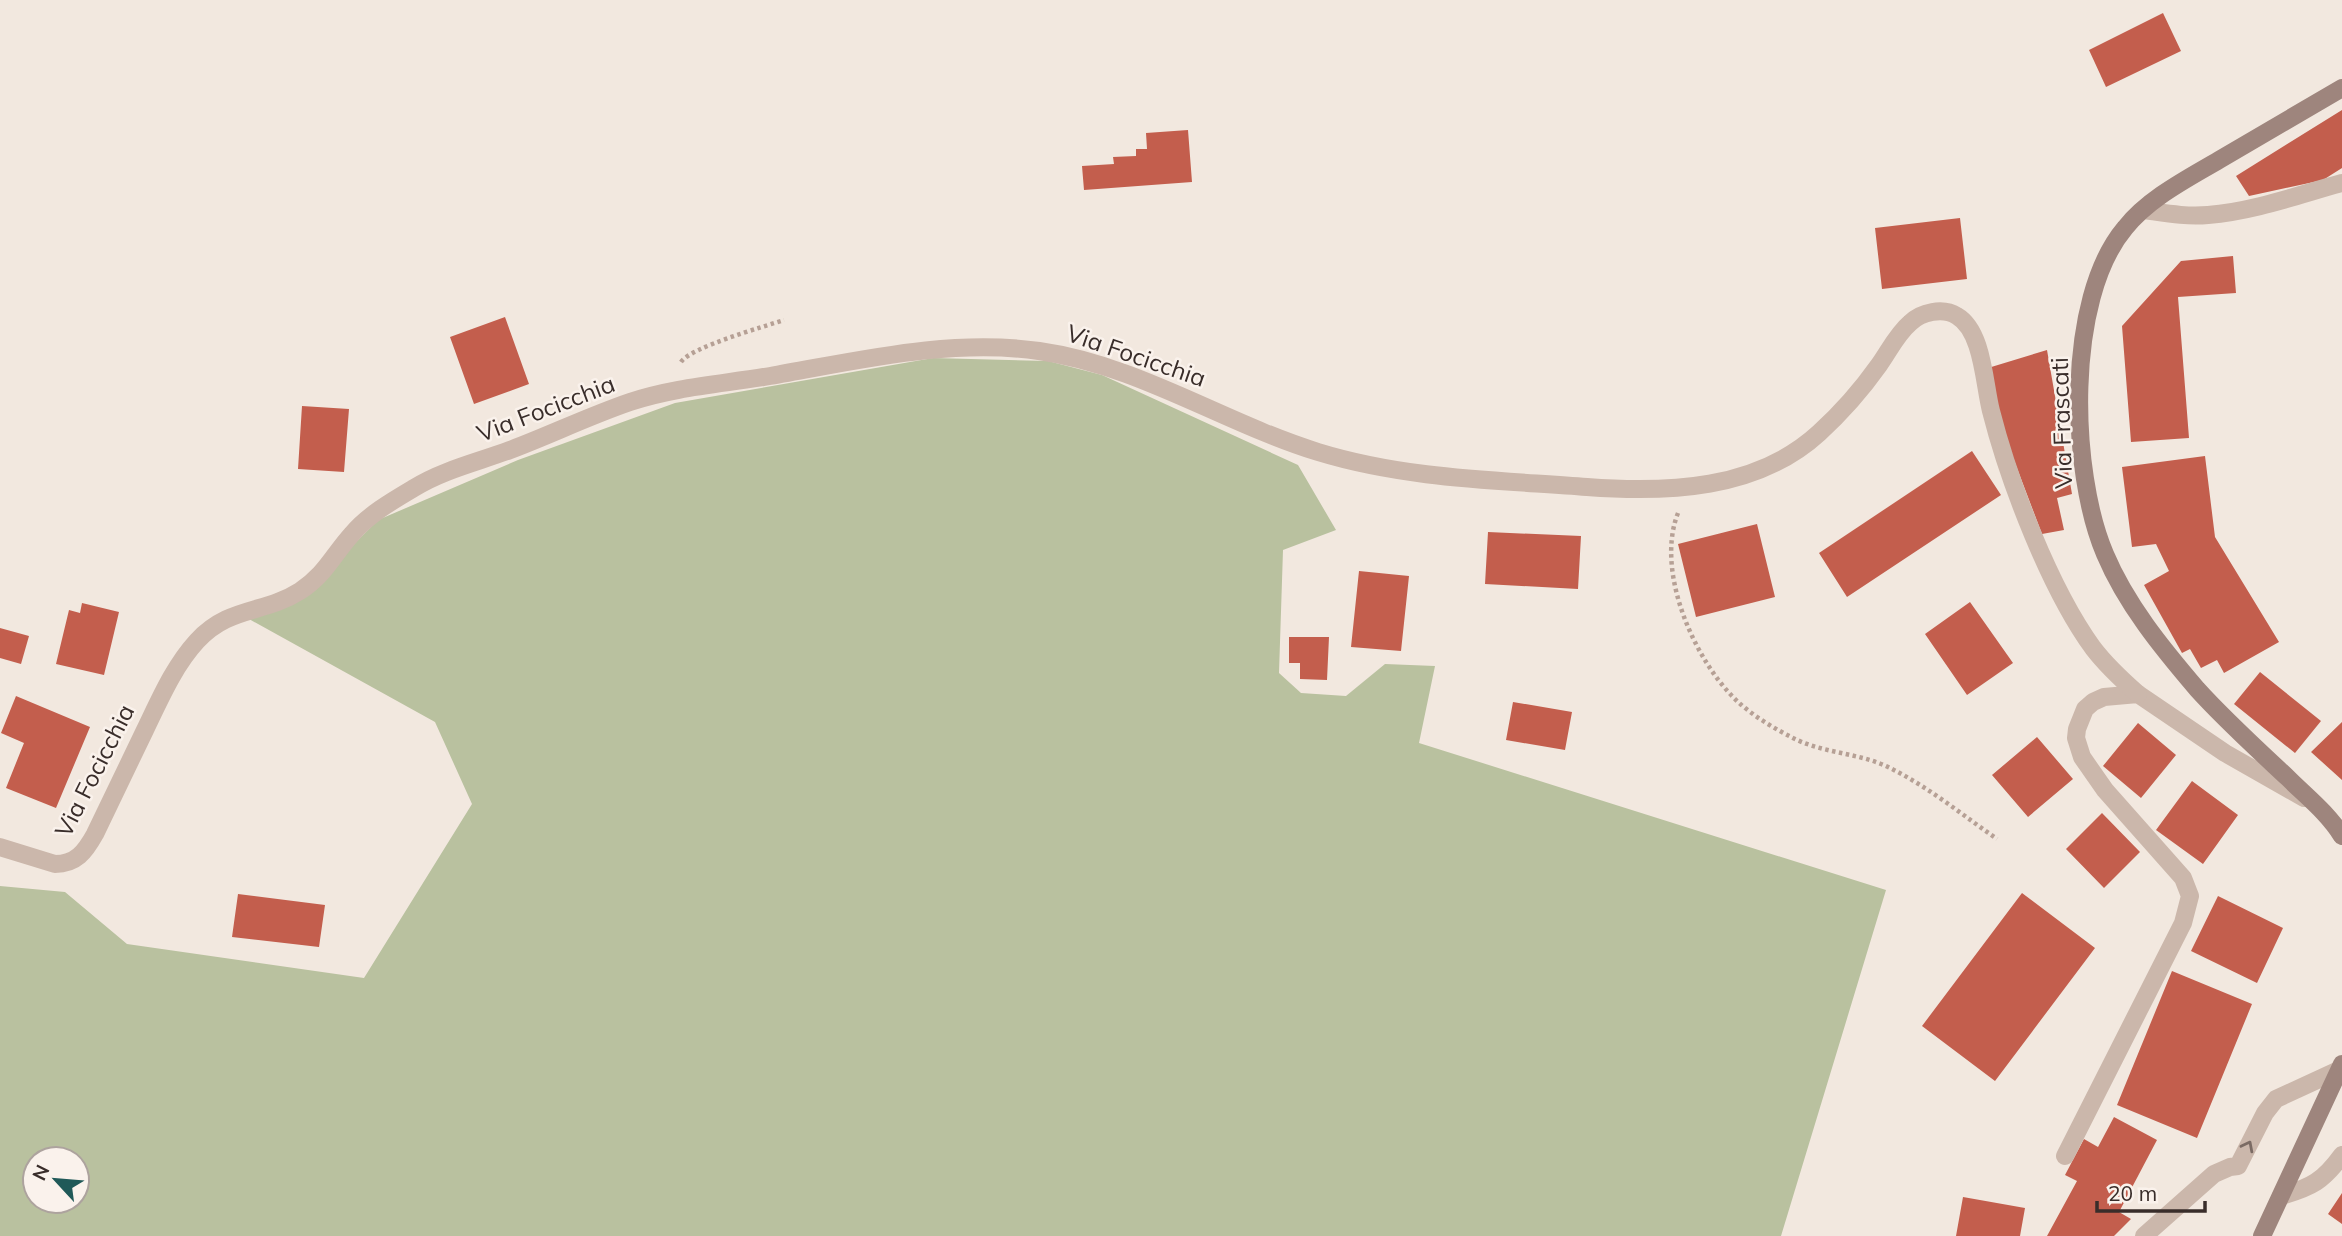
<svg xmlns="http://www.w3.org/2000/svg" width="2342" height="1236" viewBox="0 0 2342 1236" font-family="Mulish,sans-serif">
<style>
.green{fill:#b9c19f;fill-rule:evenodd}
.building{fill:#c35e4d}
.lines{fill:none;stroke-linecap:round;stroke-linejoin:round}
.path{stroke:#b6a095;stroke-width:4.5;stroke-dasharray:3.5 3.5;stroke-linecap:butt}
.lane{stroke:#cbb7ab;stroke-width:18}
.street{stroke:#cbb7ab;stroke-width:18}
.secondary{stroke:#9e857d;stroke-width:18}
.oneway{stroke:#7b6b64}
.labels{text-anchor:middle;stroke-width:5;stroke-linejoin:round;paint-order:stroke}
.street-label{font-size:24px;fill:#392d2a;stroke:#faf2ec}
</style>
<rect width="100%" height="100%" fill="#f2e8df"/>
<!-- green -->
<path class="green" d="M933 358 1048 361 1102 375 1298 465 1336 530 1283 550 1279 673 1301 693 1346 696 1385 664 1435 666 1419 743 1886 890 1781 1236H0V886L65 892 127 944 364 978 472 804 435 722 249 619 298 600 378 520 518 460 675 403ZM35 1159H77V1201H35Z"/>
<!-- building -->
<path class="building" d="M2163 13 2181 51 2106 87 2089 50Z
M2342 110V168L2323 180 2249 196 2236 176Z
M1188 130 1192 182 1084 190 1082 166 1114 164 1113 157 1136 156V149H1147L1146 133Z
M1960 218 1967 279 1882 289 1875 228Z
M2233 256 2236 293 2178 297 2189 438 2131 442 2122 326 2181 261Z
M505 317 529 384 474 404 450 337Z
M2047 350 2072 494 2057 498 2064 530 2042 534 2001 426 1988 368Z
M302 406 349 409 344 472 298 469Z
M1972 451 2001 495 1847 597 1819 553Z
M2205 456 2215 537 2279 642 2224 673 2217 660 2201 668 2190 649 2182 653 2144 585 2169 571 2156 544 2132 547 2122 467Z
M1757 524 1775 597 1696 617 1678 544Z
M1488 532 1581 536 1578 589 1485 584Z
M1359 571 1409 576 1401 651 1351 647Z
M1970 602 2013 663 1967 695 1925 634Z
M82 603 119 612 104 675 56 664 69 610 80 613Z
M0 628 29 636 21 664 0 658Z
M1289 637H1329L1327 680 1300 679V663H1289Z
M2260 672 2321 721 2295 753 2234 704Z
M16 696 90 727 56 808 6 788 24 743 1 733Z
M1513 702 1572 712 1565 750 1506 740Z
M2342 722V780L2311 752Z
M2138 723 2176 755 2141 798 2103 766Z
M2037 737 2073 779 2028 817 1992 775Z
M2192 781 2238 815 2203 864 2156 830Z
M2102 813 2140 852 2104 888 2066 849Z
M2022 893 2095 948 1995 1081 1922 1026Z
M238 894 325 905 319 947 232 937Z
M2218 896 2283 928 2257 983 2191 951Z
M2172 971 2252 1004 2197 1138 2117 1105Z
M2114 1117 2157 1140 2119 1212 2131 1219 2114 1236H2047L2077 1181 2065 1175 2084 1139 2098 1147Z
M2342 1193V1224L2328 1214Z
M1963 1197 2025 1208 2020 1236H1956Z"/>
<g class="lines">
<!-- path -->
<path class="path" d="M681 362C691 347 763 327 784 320
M1678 513C1655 571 1694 660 1737 701 1753 716 1775 729 1795 739 1824 753 1857 753 1886 766 1926 785 1961 814 1997 839"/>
<!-- lane -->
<path class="lane" d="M2143 210C2165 213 2186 217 2208 215 2254 211 2298 195 2342 183
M2065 1156 2183 923 2190 896 2183 878 2105 790 2082 757 2076 738 2077 729 2085 709 2093 702 2104 697 2138 694 2225 753 2304 798
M2281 1196C2312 1187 2323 1181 2342 1155
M2144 1236 2214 1174 2230 1167 2238 1166 2265 1113 2276 1099 2339 1070"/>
<!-- street -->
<path class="street" d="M0 847 55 864C76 864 85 852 95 834 111 800 128 765 145 730 160 699 174 666 197 641 229 606 264 614 300 591 325 575 333 555 352 534 368 515 392 501 414 488 443 470 478 462 510 450 550 435 589 416 630 402 675 387 723 384 770 376 857 361 950 338 1039 351 1138 365 1224 423 1318 452 1406 479 1496 480 1587 487 1667 493 1757 490 1819 433 1842 412 1862 389 1879 365 1889 351 1897 334 1910 323 1921 312 1943 307 1957 316 1983 331 1984 384 1991 411 2009 482 2050 589 2093 648 2106 665 2122 680 2138 694"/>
<!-- secondary -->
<path class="secondary" d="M2342 88C2301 112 2260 136 2219 160 2187 179 2149 198 2125 228 2065 299 2070 472 2105 554 2126 604 2162 648 2197 689 2225 720 2257 749 2288 778 2306 796 2328 813 2342 836
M2262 1236 2342 1064"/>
</g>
<!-- one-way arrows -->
<defs><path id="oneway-chevron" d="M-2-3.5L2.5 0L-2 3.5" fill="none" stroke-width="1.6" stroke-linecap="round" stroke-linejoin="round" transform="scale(1.75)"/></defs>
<use class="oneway" href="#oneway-chevron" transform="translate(2248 1146) rotate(-63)"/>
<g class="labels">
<!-- street labels -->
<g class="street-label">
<text transform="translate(1136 356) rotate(19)" y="8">Via Focicchia</text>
<text transform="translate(546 409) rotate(-21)" y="8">Via Focicchia</text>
<text transform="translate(2062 423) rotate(-92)" y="8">Via Frascati</text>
<text transform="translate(95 771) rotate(-63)" y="8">Via Focicchia</text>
</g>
</g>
<!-- north arrow -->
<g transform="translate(56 1180) rotate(296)"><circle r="33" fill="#faf2ec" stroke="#ada39e" stroke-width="2"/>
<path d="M0-5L12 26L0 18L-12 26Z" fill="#205958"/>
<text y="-10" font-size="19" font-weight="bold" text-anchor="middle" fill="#392d2a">N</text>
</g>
<!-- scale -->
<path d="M2097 1201v10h108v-10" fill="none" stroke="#392d2a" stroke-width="3.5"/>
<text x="2108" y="1201" font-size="21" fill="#392d2a" stroke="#faf2ec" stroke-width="5" paint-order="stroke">20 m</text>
</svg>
